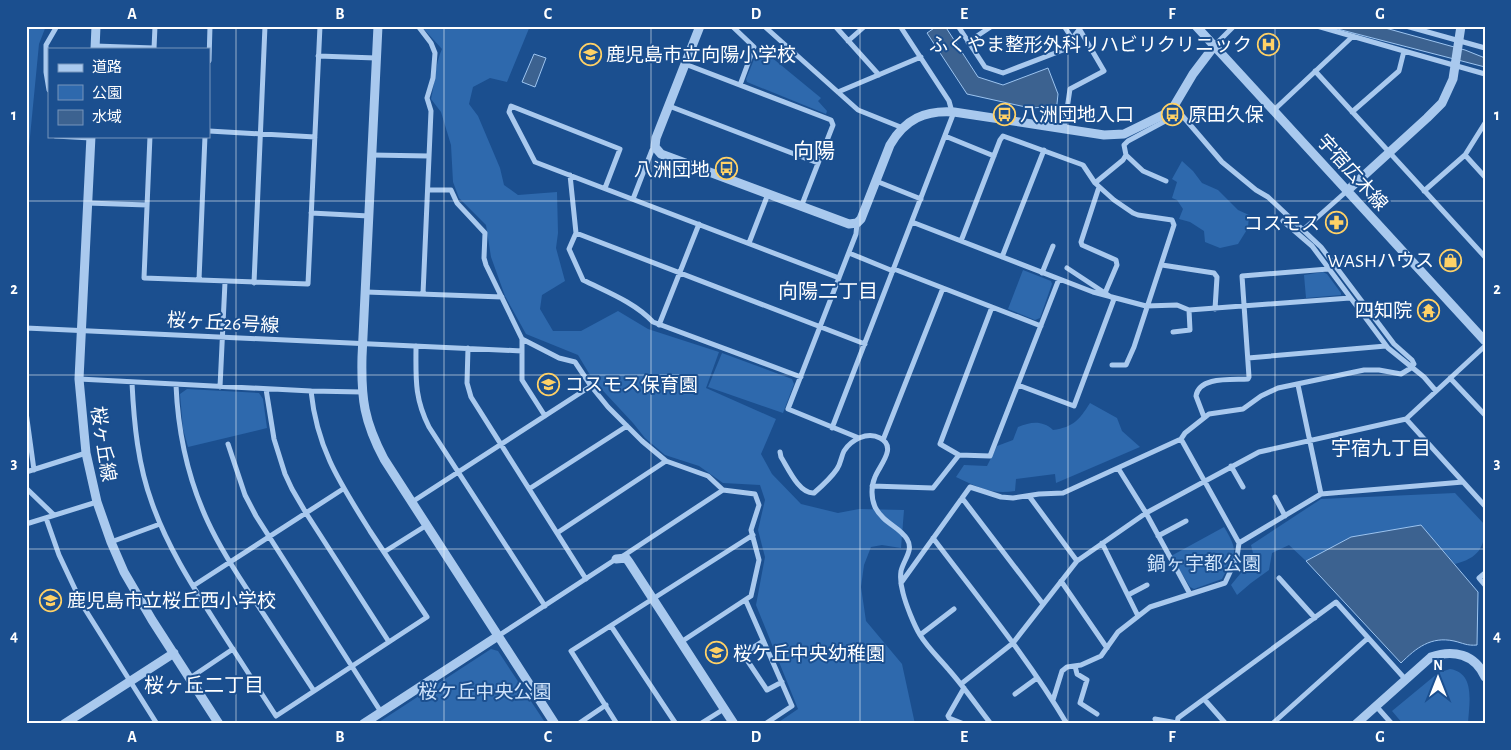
<svg xmlns="http://www.w3.org/2000/svg" width="1511" height="750" viewBox="0 0 1511 750" font-family="'Alegreya Sans','Noto Sans JP',sans-serif">
<style>
.green{fill:#2e69ad}
.water{fill:#3c6290;stroke:#9cc4f0}
.lines{fill:none;stroke-linecap:round;stroke-linejoin:round}
.minor{stroke:#a9c9ee;stroke-width:5}
.tertiary{stroke:#a9c9ee;stroke-width:9}
.grid{fill:none;stroke:#fff;stroke-width:1;stroke-opacity:0.55}
.labels{text-anchor:middle;stroke-width:4;stroke-linejoin:round;paint-order:stroke}
.poi-label{font-size:19px;fill:#fff;stroke:#1b4f8f;text-anchor:start}
.street-label{font-size:19px;fill:#fff;stroke:#1b4f8f}
.park-label{font-size:19px;fill:#cfe3fa;stroke:#1b4f8f}
.neighbourhood-label{font-size:20px;fill:#fff;stroke:#1b4f8f}
.quarter-label{font-size:21px;fill:#fff;stroke:#1b4f8f}
.neatline{fill:none;stroke:#fff;stroke-width:2}
.grid-label{font-size:16px;text-anchor:middle;font-weight:bold;fill:#fff}
</style>
<rect width="100%" height="100%" fill="#1b4f8f"/>
<!-- green -->
<path class="green" d="M26 26H46L39 44 26 178Z
M421 26H530L507 82 490 78 473 87 469 104 478 116 500 168 504 185 518 195 557 192 558 233 556 248 565 281 542 295 540 309 553 331H581L618 311 648 329 719 352 706 388 776 419 761 454 772 474 801 504 838 513 859 509 904 510 901 548 882 545 871 547 864 565 861 587 866 621 902 664 915 724H776L798 709 756 605 765 557 758 530 765 500 760 485 723 483 699 466 665 455 645 438 633 423 593 380 578 355 526 334 505 296 491 257 486 225 459 198 453 182 451 145 441 112 431 99C435 83 435 64 442 49Z
M759 47 821 98 818 101 827 111 826 114 747 82 746 79Z
M1182 161 1193 171 1202 183 1218 190 1238 210 1249 215 1248 228 1238 244 1220 248 1205 242 1204 231 1190 222 1179 219 1183 209 1177 200 1172 198 1177 182 1172 179Z
M1023 270 1051 281 1052 284 1040 318 1035 320 1008 309Z
M1323 272 1327 274 1341 293V295L1306 298 1304 275Z
M722 353 792 379 794 384 783 413 708 387Z
M187 389 259 393 263 399 267 428 188 447 183 429 180 394Z
M1090 403 1117 418 1122 431 1140 447 1056 483 1055 474 1016 479 1015 491C992 495 977 487 956 477L964 465 987 466 997 446 1013 440 1018 427C1031 422 1042 420 1053 430 1074 427 1079 420 1090 403Z
M1455 493 1485 525C1485 548 1478 558 1455 564L1421 525 1351 537 1306 561 1289 545 1272 553 1269 570 1251 583 1237 595 1231 585 1254 557 1251 545 1321 499Z
M1224 527C1240 553 1235 554 1222 579L1194 589 1190 587 1171 556Z
M491 649 498 651 546 724H376Z
M1450 669C1476 673 1469 704 1468 724H1403L1392 711 1438 673Z"/>
<!-- water -->
<path class="water" d="M937 26H945L978 77 1003 85 1048 68 1058 94 1056 113 1047 107 1030 108 967 94 927 33Z
M1326 26H1378L1465 50 1485 58V67Z
M534 54 546 58 535 87 522 82Z
M1421 525 1478 592 1477 645C1467 646 1463 643 1454 641 1431 636 1416 648 1401 663L1306 561 1351 537Z"/>
<g class="lines">
<!-- minor -->
<path class="minor" d="M418 26 431 43 435 53 433 78 427 98 431 111 423 294
M732 26 754 47 740 85
M764 26 858 110 903 128
M835 26 879 75
M900 26 949 101 952 112
M958 26 985 67 1003 73 1063 50 1082 26
M1064 26 1073 40
M1145 26H1149
M1317 26 1404 51 1399 71 1352 112
M1406 26 1485 48
M848 41 865 26
M968 42 992 26
M1215 45 1234 26
M95 46 154 48
M154 49 155 26
M1404 51 1485 74
M318 56 376 58
M209 61 210 26
M685 64 831 120 833 125 801 207
M1315 71 1485 257
M49 90 46 72V45L57 26
M838 92 921 57
M669 106 818 163
M1274 110 1353 36
M1064 129 1070 89 1104 71 1080 30
M209 131 315 137
M55 136 91 138
M150 136 144 278 308 284 320 26
M945 136 994 156
M371 155 429 156
M1126 155 1143 171 1166 181
M1465 155 1485 177
M570 175 576 233 569 249 583 280C607 292 634 302 653 322L801 377
M876 181 921 199
M1095 183 1123 160 1126 155 1124 145 1128 141 1169 119 1178 112
M1099 187 1081 242 1082 245 1116 260 1117 265 1105 293
M605 188 620 149 511 106 509 112 535 162 839 278
M428 190H451L457 203 485 233 484 258 486 265 522 339 559 358 575 362 591 386 608 407 642 441 666 461 708 476 723 490 755 494 759 505 751 530 759 560 751 596 681 642
M1424 191 1465 155 1485 123
M633 199 652 150 655 147
M87 203 147 205
M311 213 369 216
M1283 221 1312 246 1388 348 1424 377 1436 391
M912 222 1093 292 1146 306 1177 305 1189 310 1350 298
M857 223 856 234 788 409 859 438
M1303 230 1348 190
M576 233 865 344
M961 241 1000 140 1003 136 1083 165 1095 183 1114 200 1133 213 1138 215 1172 220 1174 225 1134 347 1126 365H1112
M749 243 768 194
M849 253 893 271
M1002 257 1044 150
M1162 265 1214 273 1217 277 1215 309
M894 269 1041 326
M1042 273 1053 246
M199 280 205 136
M254 283 265 26
M366 292 502 297
M992 307 940 444 959 455 990 456 1059 279
M659 325 699 224
M1173 332 1190 330 1189 310
M26 335V328L522 351
M522 339V380L545 416
M416 346C416 378 414 397 429 427L545 606
M468 348 467 383 471 397 586 579
M1248 358 1386 346
M1450 378 1485 415
M79 379 311 391C317 449 340 483 370 531 389 560 408 588 427 617L276 716C256 685 236 654 216 623 192 585 167 546 152 503 138 465 134 424 132 383
M176 385C178 433 188 479 208 522 221 550 238 576 255 601 275 631 294 661 314 691
M1018 385 1074 406 1114 299 1067 268
M1298 385 1321 494
M220 387 225 282
M266 389 274 439 285 474 292 489 306 513 389 642
M311 391 362 392
M26 412 34 470
M1204 417 1196 396C1199 376 1232 380 1248 379L1249 377 1242 276 1328 269
M1406 419 1485 506
M832 428 954 112
M1181 439 1239 543
M883 440 943 288
M228 444 245 495 256 516 381 712
M780 452 781 457C788 468 799 494 814 493 822 486 831 478 837 469 841 463 841 457 844 451 851 440 867 431 880 438 898 447 879 466 875 477 871 486 871 498 875 507 884 524 899 526 907 539 914 550 904 559 901 571 900 578 901 586 903 593 906 605 914 625 920 635 928 648 940 659 949 670 964 687 977 706 991 724
M1231 466 1243 487
M1118 468 1146 513 1190 594
M26 472 86 453
M872 486 933 488 959 455
M26 488 54 515
M529 489 627 426
M1029 496 1077 561
M1275 497 1285 516
M962 498 1043 604
M412 502 591 386
M46 518 59 555 83 606 157 724
M26 524 97 502
M557 533 666 461
M1158 536 1186 521
M933 538C979 599 1028 658 1067 724
M111 542 160 524
M1102 543 1138 616
M384 552 427 525
M623 556 723 490
M1485 573 1479 578 1485 585
M1279 578 1315 618
M1061 581 1107 648
M901 583 970 487 1001 497 1013 498 1039 494 1063 493 1181 439 1185 433 1209 414 1243 409 1261 396 1278 388 1364 370H1379L1401 374 1411 368 1414 364 1412 360 1394 344 1321 247 1268 197 1256 190 1222 162 1174 106
M193 586 343 489
M1128 595 1147 585
M746 601 792 706 765 724
M611 626 676 724
M920 635 954 609
M498 636 616 559
M763 641 743 654 767 690 782 682
M1075 666 1077 674 1087 680 1080 703 1097 714
M190 678 233 649
M961 684 1013 643 1077 561 1146 513 1259 452 1406 419 1485 346
M964 688 948 716 949 718 964 724
M1015 694 1037 678
M1204 699 1226 724
M1053 700 1062 671 1067 667 1081 665 1101 656 1118 632 1150 607 1225 583 1237 557 1239 543 1321 494 1463 482
M1376 706 1392 724
M1155 719 1177 723
M578 724 606 705
M617 724 571 651 753 535
M700 724 724 709
M1177 724 1178 718 1336 602 1406 680
M1272 724 1368 638"/>
<!-- tertiary -->
<path class="tertiary" d="M378 26 362 357C361 399 364 421 384 459L555 724
M700 26 656 138 655 147 661 154 849 224 857 223 861 219 890 145C905 119 925 110 954 112L1104 135 1124 134 1165 114 1174 106 1193 74 1215 45
M1196 26 1485 341
M95 49 96 26
M91 136 79 379 86 453 97 502 111 542 124 572 152 620 219 724
M1348 190 1427 118 1442 103 1453 79 1461 26
M616 559 626 558 629 562 734 724
M64 724 174 653
M363 724 498 636
M1356 724 1431 657C1453 649 1475 654 1485 677"/>
</g>
<!-- grid -->
<path class="grid" d="M236 26V724M444 26V724M651 26V724M860 26V724M1068 26V724M1275 26V724M26 201H1485M26 375H1485M26 549H1485"/>
<!-- icons -->
<defs>
<symbol id="hospital-ring" viewBox="-11 -11 22 22"><circle r="9.5" fill="#1b4f8f" stroke="#ffd166" stroke-width="1.5"/><path d="M-5-5h3v3.5h4V-5h3V5h-3V1.5h-4V5h-3Z" fill="#ffd166"/></symbol>
<symbol id="school-ring" viewBox="-11 -11 22 22"><circle r="9.5" fill="#1b4f8f" stroke="#ffd166" stroke-width="1.5"/><path d="M0-5L7-2L0 1L-7-2ZM-4 1L0 2.5L4 1V4Q0 6-4 4Z" fill="#ffd166"/></symbol>
<symbol id="bus-ring" viewBox="-11 -11 22 22"><circle r="9.5" fill="#1b4f8f" stroke="#ffd166" stroke-width="1.5"/><path d="M-5-6H5V4H4V6H2V4H-2V6H-4V4H-5ZM-3.5-4V0h7V-4ZM-3.5 1.2v1.5H-2V1.2ZM2 1.2v1.5H3.5V1.2Z" fill="#ffd166"/></symbol>
<symbol id="pharmacy-ring" viewBox="-11 -11 22 22"><circle r="9.5" fill="#1b4f8f" stroke="#ffd166" stroke-width="1.5"/><path d="M-2-6h4v4h4v4h-4v4h-4v-4h-4v-4h4Z" fill="#ffd166"/></symbol>
<symbol id="shop-ring" viewBox="-11 -11 22 22"><circle r="9.5" fill="#1b4f8f" stroke="#ffd166" stroke-width="1.5"/><path d="M-5-2.5h2.3a2.7 3.5 0 0 1 5.4 0H5L5.5 6h-11ZM-1.5-2.5h3a1.5 2.3 0 0 0-3 0Z" fill="#ffd166"/></symbol>
<symbol id="temple-ring" viewBox="-11 -11 22 22"><circle r="9.5" fill="#1b4f8f" stroke="#ffd166" stroke-width="1.5"/><path d="M0-6L5-2H3V0L6.5 2.5H4V6H1.5V3h-3V6H-4V2.5H-6.5L-3 0V-2H-5Z" fill="#ffd166"/></symbol>
</defs>
<g fill-rule="evenodd">
<use href="#hospital-ring" x="1256" y="32" width="25" height="25"/>
<use href="#school-ring" x="578" y="42" width="25" height="25"/>
<use href="#bus-ring" x="992" y="102" width="25" height="25"/>
<use href="#bus-ring" x="1160" y="102" width="25" height="25"/>
<use href="#bus-ring" x="714" y="156" width="25" height="25"/>
<use href="#pharmacy-ring" x="1324" y="210" width="25" height="25"/>
<use href="#shop-ring" x="1438" y="248" width="25" height="25"/>
<use href="#temple-ring" x="1416" y="298" width="25" height="25"/>
<use href="#school-ring" x="536" y="372" width="25" height="25"/>
<use href="#school-ring" x="38" y="588" width="25" height="25"/>
<use href="#school-ring" x="704" y="640" width="25" height="25"/>
</g>
<g class="labels">
<!-- poi labels -->
<g class="poi-label">
<text x="1252" y="51" text-anchor="end">ふくやま整形外科リハビリクリニック</text>
<text x="606" y="61">鹿児島市立向陽小学校</text>
<text x="1020" y="121">八洲団地入口</text>
<text x="1188" y="121">原田久保</text>
<text x="710" y="176" text-anchor="end">八洲団地</text>
<text x="1320" y="230" text-anchor="end">コスモス</text>
<text x="1434" y="267" text-anchor="end">WASHハウス</text>
<text x="1412" y="317" text-anchor="end">四知院</text>
<text x="565" y="391">コスモス保育園</text>
<text x="67" y="607">鹿児島市立桜丘西小学校</text>
<text x="733" y="660">桜ケ丘中央幼稚園</text>
</g>
<!-- street labels -->
<g class="street-label">
<text transform="translate(1353 172) rotate(48)" y="7">宇宿広木線</text>
<text transform="translate(223 322) rotate(3)" y="7">桜ヶ丘26号線</text>
<text transform="translate(104 444) rotate(81)" y="7">桜ヶ丘線</text>
</g>
<!-- park labels -->
<g class="park-label">
<text x="1204" y="570">鍋ヶ宇都公園</text>
<text x="485" y="698">桜ケ丘中央公園</text>
</g>
<!-- neighbourhood labels -->
<g class="neighbourhood-label">
<text x="828" y="298">向陽二丁目</text>
<text x="1381" y="455">宇宿九丁目</text>
<text x="204" y="692">桜ヶ丘二丁目</text>
</g>
<!-- quarter labels -->
<g class="quarter-label">
<text x="814" y="158">向陽</text>
</g>
</g>
<!-- border -->
<rect width="1511" height="750" fill="none" stroke="#1b4f8f" stroke-width="55"/>
<!-- legend -->
<rect x="48" y="48" width="162" height="90" fill="#1b4f8f" stroke="#7695bc"/>
<rect x="58" y="64" width="25" height="8" fill="#a9c9ee" stroke="#7695bc"/>
<text x="92" y="72" font-size="15" fill="#ffffff">道路</text>
<rect x="58" y="85" width="25" height="15" fill="#2e69ad" stroke="#7695bc"/>
<text x="92" y="98" font-size="15" fill="#ffffff">公園</text>
<rect x="58" y="110" width="25" height="15" fill="#3c6290" stroke="#7695bc"/>
<text x="92" y="122" font-size="15" fill="#ffffff">水域</text>
<!-- north arrow -->
<g transform="translate(1438 678)" stroke="#1b4f8f" stroke-width="4" paint-order="stroke">
<path d="M0-4L9 19L0 12L-9 19Z" fill="#ffffff"/>
<text y="-8" font-size="14" font-weight="bold" text-anchor="middle" fill="#ffffff">N</text>
</g>
<rect x="28" y="28" width="1456" height="694" class="neatline"/>
<g class="grid-label">
<text x="132" y="19">A</text>
<text x="340" y="19">B</text>
<text x="548" y="19">C</text>
<text x="756" y="19">D</text>
<text x="964" y="19">E</text>
<text x="1172" y="19">F</text>
<text x="1380" y="19">G</text>
<text x="14" y="120">1</text>
<text x="1497" y="120">1</text>
<text x="14" y="294">2</text>
<text x="1497" y="294">2</text>
<text x="14" y="468">3</text>
<text x="1497" y="468">3</text>
<text x="14" y="641">4</text>
<text x="1497" y="641">4</text>
<text x="132" y="742">A</text>
<text x="340" y="742">B</text>
<text x="548" y="742">C</text>
<text x="756" y="742">D</text>
<text x="964" y="742">E</text>
<text x="1172" y="742">F</text>
<text x="1380" y="742">G</text>
</g>
</svg>
